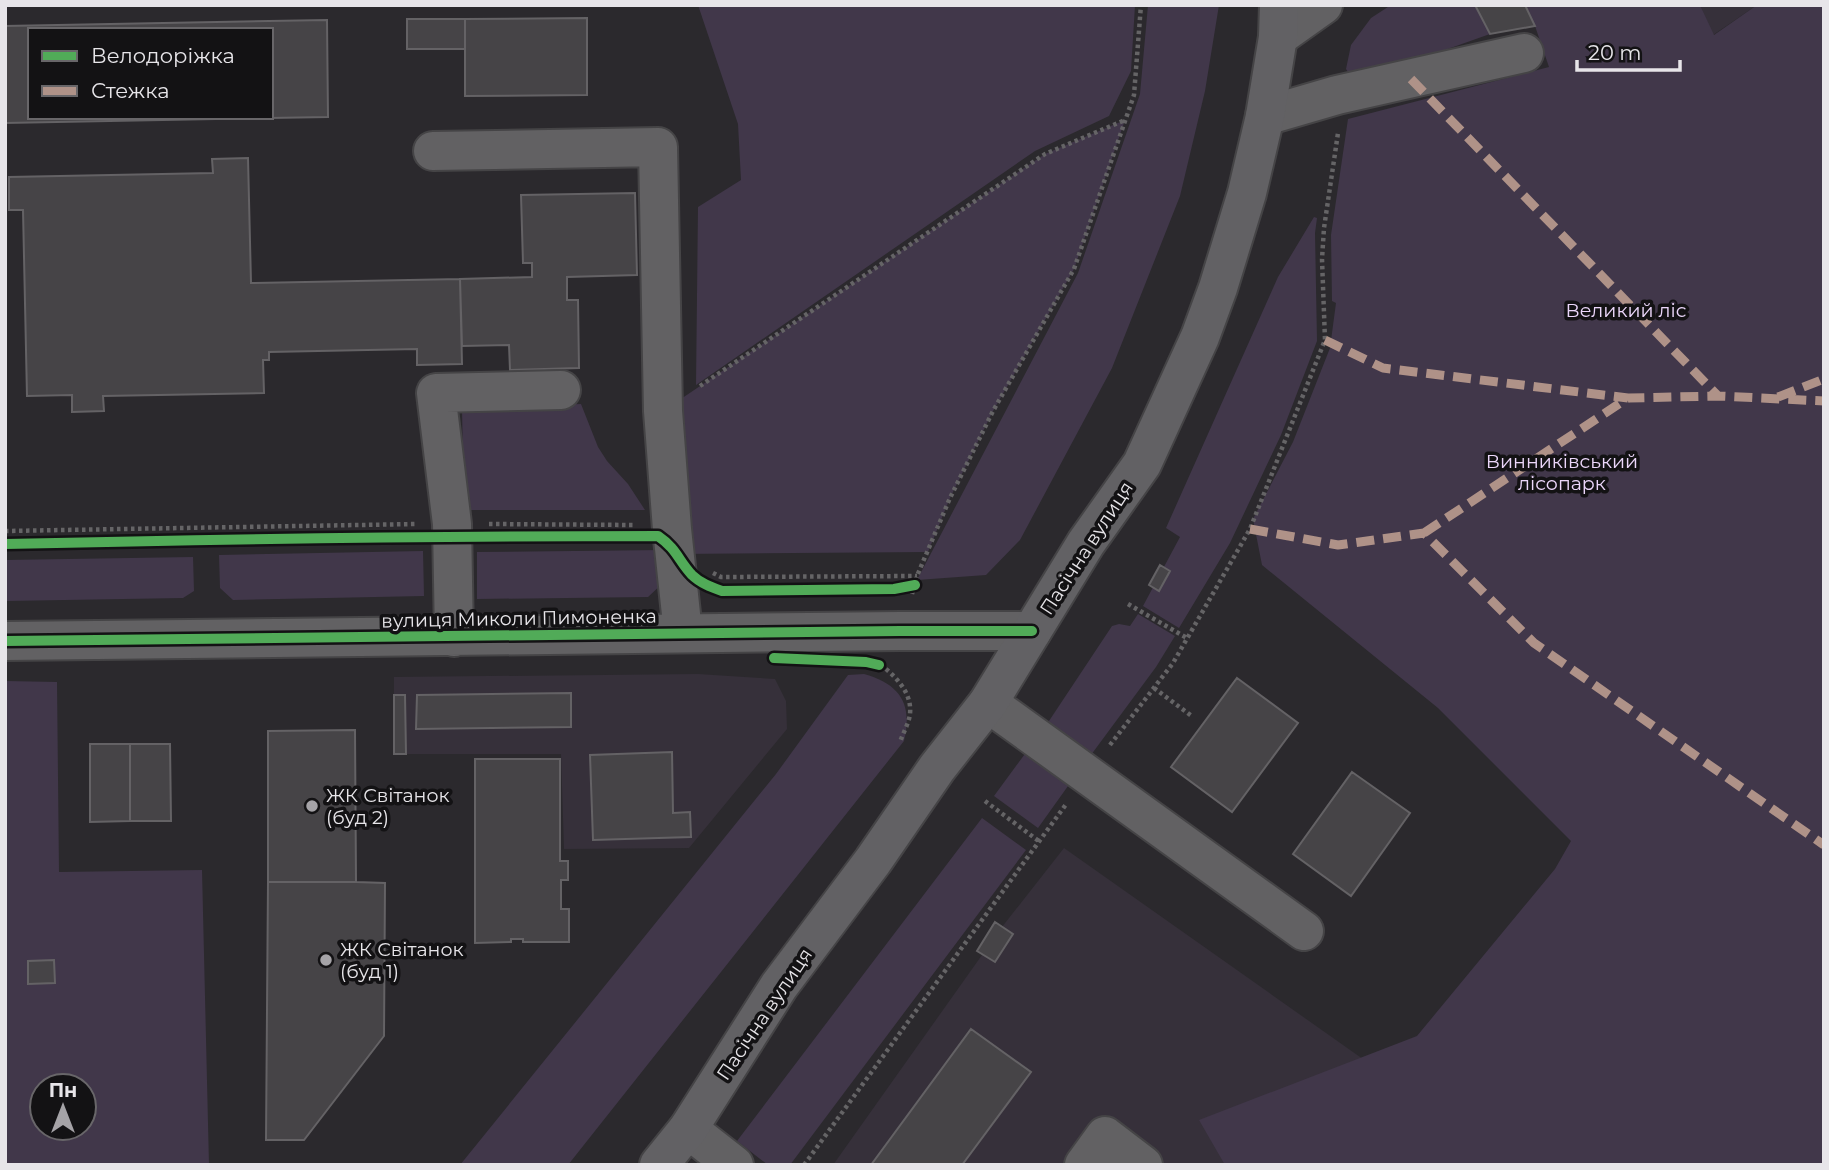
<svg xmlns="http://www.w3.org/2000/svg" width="1829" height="1170" viewBox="0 0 1829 1170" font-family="Montserrat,sans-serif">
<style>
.built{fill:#36303a}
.green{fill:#41374a;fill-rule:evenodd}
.building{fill:#464447;stroke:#646265;stroke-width:2;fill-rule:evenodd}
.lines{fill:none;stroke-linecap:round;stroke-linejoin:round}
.minor-casing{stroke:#454446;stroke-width:42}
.major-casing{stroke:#454446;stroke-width:42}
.path{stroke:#656466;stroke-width:4.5;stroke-dasharray:3.5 3.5;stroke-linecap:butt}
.minor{stroke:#626163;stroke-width:38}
.major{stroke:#626164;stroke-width:38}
.quiet{stroke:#af9288;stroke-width:9;stroke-dasharray:18 9;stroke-linecap:butt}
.cycleway-casing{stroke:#131214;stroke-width:15}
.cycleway{stroke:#51ab58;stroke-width:10}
.poi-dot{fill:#a5a3a7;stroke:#131214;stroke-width:2.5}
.labels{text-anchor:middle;stroke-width:7;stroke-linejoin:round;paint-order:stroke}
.park-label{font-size:19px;fill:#ecd7fb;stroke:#131214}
.street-label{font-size:19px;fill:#e7e5e9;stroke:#131214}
.poi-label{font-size:19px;fill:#e7e5e9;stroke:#131214;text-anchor:start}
</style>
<rect width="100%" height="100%" fill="#2b292d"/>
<!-- built -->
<path class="built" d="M1700 5H1757L1713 35Z
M698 674 775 679 786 701 787 729 689 848 564 849 561 754H394V677Z
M1064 848 1513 1165H833L982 955 977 951 995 922 1002 927Z"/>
<!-- green -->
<path class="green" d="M698 5H1135L1131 71 1109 116 1035 151 696 385 698 207 741 180 738 124Z
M1148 5H1219L1205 91 1180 196 1112 368 1020 540 986 575 917 580 1078 273 1140 94Z
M1391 5H1700L1714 35 1757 5H1824V1165H1225L1199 1120 1417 1036 1555 869 1571 841 1438 708 1262 565 1253 519 1293 442 1330 348 1336 303 1332 301 1331 235 1348 119 1549 67 1535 26 1490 34 1366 78 1353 79 1346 69 1351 45 1371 18Z
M1125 120 1074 269 993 411 950 498 928 552 675 554 663 411 1045 154Z
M1314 217 1317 218 1315 233 1317 341 1281 435 1230 543 1179 628 1143 606 1180 537 1166 528 1278 277Z
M581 404 598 447 607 461 628 484 645 510H464L462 409Z
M663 550V583L648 597 477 599V552Z
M423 551 424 596 233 600 220 588 219 555Z
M193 557 194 591 183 598 5 601V560Z
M1138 614 1175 636 1156 667 1088 759 1045 727 1112 626 1119 624 1130 626Z
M864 674C900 684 913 704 904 741L568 1165H460L776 774 848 675Z
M5 681 57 682 59 872 202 870 209 1165H5ZM42 1086H84V1128H42Z
M1030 747 1073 779 1038 828 994 796Z
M982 818 1026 850 790 1165H768L737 1141Z"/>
<!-- building -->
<path class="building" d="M1475 5H1525L1535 26 1490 34Z
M587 18V95L465 96V19Z
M407 19H465V49H407Z
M327 20 328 117 5 123V26ZM30 30H271V117H30Z
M248 158 251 283 460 279 462 364 417 365V349L269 352V360H263L264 393 103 396 104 411 72 412V395L27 396 23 210H9V177L213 173 212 159Z
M635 193 637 275 567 277V300H578L579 368 510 370 509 345 462 346 460 279 532 277V263H523L521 195Z
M1160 565 1170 571 1159 591 1149 585Z
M1237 678 1298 723 1232 812 1171 767Z
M571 693V727L416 729 417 695Z
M394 695H405L406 754H394Z
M355 730 356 882H268V731Z
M90 744H130V821L90 822Z
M130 744H170L171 821H130Z
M672 752 673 813 690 812 691 837 593 840 590 755Z
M475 759H560V861H568V880H561V909H569V942H523V939H511V942L475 943Z
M1352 772 1410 813 1351 896 1293 854Z
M268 882H356L385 883 384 1036 304 1140H266Z
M995 922 1013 934 995 962 977 951Z
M54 960 55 983 28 984V961Z
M971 1029 1031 1072 962 1165H871Z"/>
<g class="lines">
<defs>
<path id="minor" d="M1278 37 1323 5
M1265 116 1337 95 1524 53
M433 151 658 147 663 411 672 529 683 633
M454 637 452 524 436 393 561 390
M5 641 900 631H1032
M988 703 1304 931
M688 1129 734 1165
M1084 1165 1105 1136 1143 1165"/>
<path id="major" d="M659 1165 688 1129 779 986 873 861 937 768 988 703 1086 543 1142 464 1200 337 1218 288 1247 193 1265 116 1278 37 1279 5"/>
</defs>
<!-- minor casing -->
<use href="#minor" class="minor-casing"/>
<!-- major casing -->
<use href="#major" class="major-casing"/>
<!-- path -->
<path class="path" d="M700 386 1045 154 1125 120
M489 524 634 525
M5 531 417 524
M713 573 721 577 917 576
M912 594 917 576 950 498 993 411 1074 269 1134 95 1141 5
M1128 604 1187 638
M886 669C899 680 912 695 910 714 909 723 903 733 900 742
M1154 688 1193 717
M1110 745 1173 663 1250 529 1325 340 1322 259 1324 228 1338 133
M985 801 1040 842
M804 1165 1067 803"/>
<!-- minor -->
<use href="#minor" class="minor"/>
<!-- major -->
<use href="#major" class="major"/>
<!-- quiet -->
<path class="quiet" d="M1411 79 1718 396
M1325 340 1383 368 1628 398
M1778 397 1824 379
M1250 529 1338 545 1424 533 1534 643 1824 845
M1424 533 1628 398 1718 396 1824 401"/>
<defs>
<path id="cycleway" d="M5 544C223 539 441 536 658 536 677 549 678 560 692 575 700 583 711 587 722 591L894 589 915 585
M5 641 900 631H1032
M774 658 866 662 879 665"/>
</defs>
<!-- cycleway casing -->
<use href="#cycleway" class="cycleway-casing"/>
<!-- cycleway -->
<use href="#cycleway" class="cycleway"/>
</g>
<!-- markers -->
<g class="poi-dot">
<circle cx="312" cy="806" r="7"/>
<circle cx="326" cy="960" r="7"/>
</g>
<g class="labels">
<!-- park labels -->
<g class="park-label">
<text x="1626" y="317">Великий ліс</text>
<text x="1562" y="468">Винниківський<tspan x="1562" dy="22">лісопарк</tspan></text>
</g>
<!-- street labels -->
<g class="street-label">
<text transform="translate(1086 548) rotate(-57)" y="7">Пасічна вулиця</text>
<text transform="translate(519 618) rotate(-1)" y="7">вулиця Миколи Пимоненка</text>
<text transform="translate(764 1014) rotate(-56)" y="7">Пасічна вулиця</text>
</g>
<!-- poi labels -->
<g class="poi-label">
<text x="326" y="802">ЖК Світанок<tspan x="326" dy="22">(буд 2)</tspan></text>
<text x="340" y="956">ЖК Світанок<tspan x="340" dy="22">(буд 1)</tspan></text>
</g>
</g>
<!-- border -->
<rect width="1829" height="1170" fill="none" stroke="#e7e5e9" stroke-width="14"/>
<!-- legend -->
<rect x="28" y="28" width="245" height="91" fill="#131214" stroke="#686669" stroke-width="2"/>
<rect x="42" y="51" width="35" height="10" fill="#51ab58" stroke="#686669" stroke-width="2"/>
<text x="91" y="63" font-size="21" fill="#e7e5e9">Велодоріжка</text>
<rect x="42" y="86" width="35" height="10" fill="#af9288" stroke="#686669" stroke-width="2"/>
<text x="91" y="98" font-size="21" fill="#e7e5e9">Стежка</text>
<!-- north arrow -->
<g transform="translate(63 1107)"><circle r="33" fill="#131214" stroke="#686669" stroke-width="2"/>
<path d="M0-5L12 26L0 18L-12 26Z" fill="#a5a3a7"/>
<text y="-10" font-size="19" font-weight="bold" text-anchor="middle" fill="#e7e5e9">Пн</text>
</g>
<!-- scale -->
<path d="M1577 60v10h103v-10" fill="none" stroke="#e7e5e9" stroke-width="3.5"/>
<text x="1588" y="60" font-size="21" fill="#e7e5e9" stroke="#131214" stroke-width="5" paint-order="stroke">20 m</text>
</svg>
